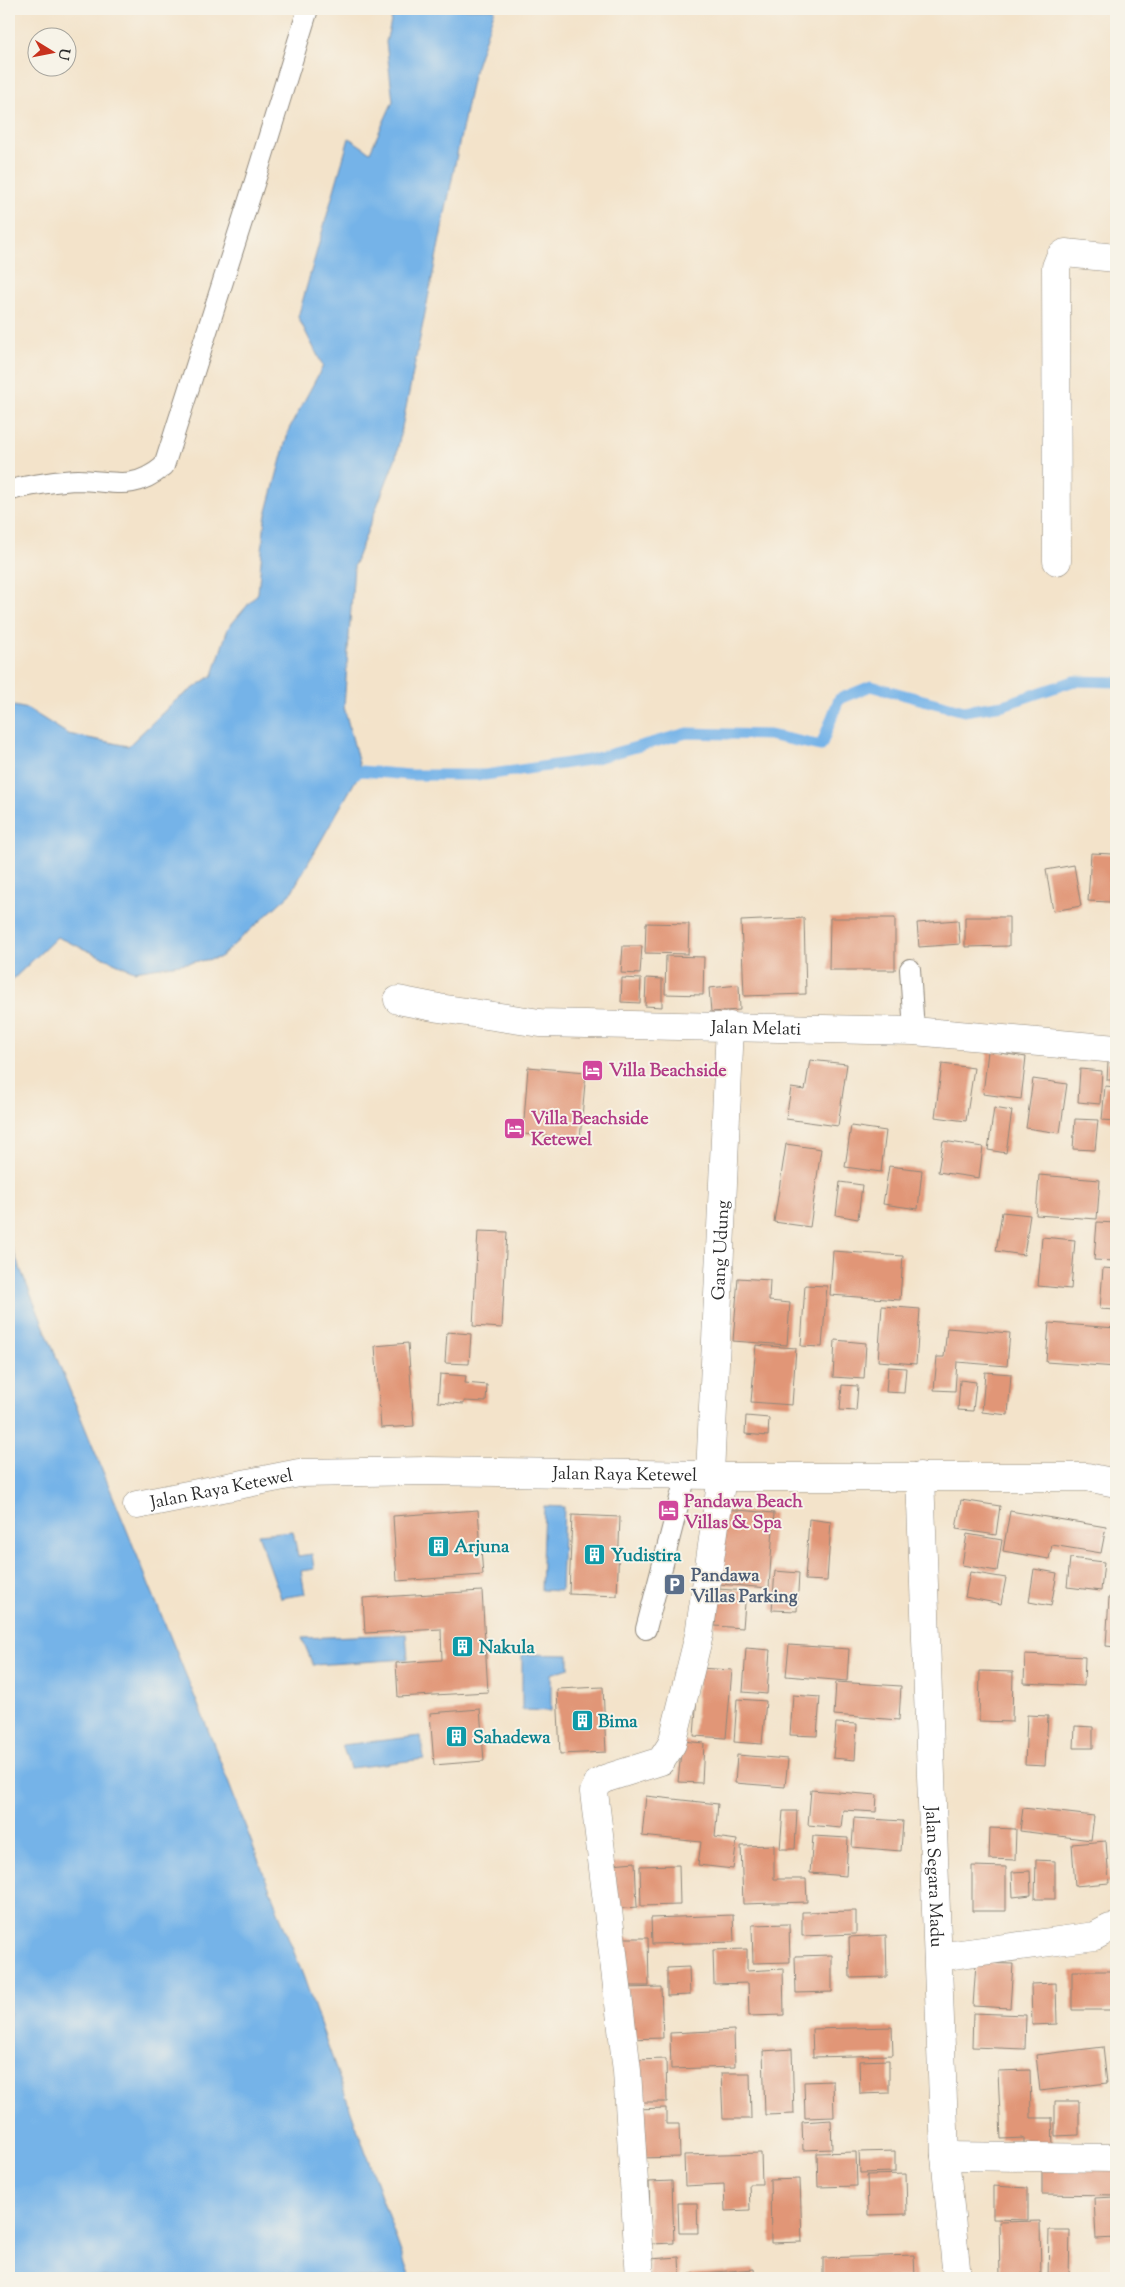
<svg xmlns="http://www.w3.org/2000/svg" width="1125" height="2287" viewBox="0 0 1125 2287" font-family="'Sorts Mill Goudy',serif">
<style>
.water{fill:#75b3e8;stroke:#506f8a}
.lines{fill:none;stroke-linecap:round;stroke-linejoin:round}
.stream{stroke:#75b3e8;stroke-width:11}
.building{fill:#e19677}
.service-casing{stroke:#8f877a;stroke-width:22}
.minor-casing{stroke:#8f877a;stroke-width:29}
.service{stroke:#fff;stroke-width:20}
.minor{stroke:#fff;stroke-width:28}
.labels{text-anchor:middle;stroke-width:4;stroke-linejoin:round;paint-order:stroke}
.street-label{font-size:18px;fill:#2b2b2b;stroke:#f7f3e8}
.hotel-label{font-size:18px;font-weight:bold;fill:#b23c85;stroke:#f7f3e8;text-anchor:start}
.culture-label{font-size:18px;font-weight:bold;fill:#0d838f;stroke:#f7f3e8;text-anchor:start}
.service-label{font-size:18px;font-weight:bold;fill:#4e5e75;stroke:#f7f3e8;text-anchor:start}
</style>
<rect width="100%" height="100%" fill="#f7f3e8"/>
<filter id="ink" filterUnits="userSpaceOnUse"><feTurbulence type="fractalNoise" baseFrequency=".02" numOctaves="2"/><feDisplacementMap in="SourceGraphic" scale="10" xChannelSelector="R" yChannelSelector="G"/><feConvolveMatrix kernelMatrix="1 2 1 2 8 2 1 2 1" color-interpolation-filters="sRGB"/></filter>
<filter id="wash" filterUnits="userSpaceOnUse"><feTurbulence type="fractalNoise" baseFrequency=".0096" numOctaves="4" result="noise"/><feDisplacementMap in="SourceGraphic" scale="20" xChannelSelector="R" yChannelSelector="G"/><feGaussianBlur stdDeviation="1.12" result="paint"/><feColorMatrix in="noise" values="0 0 0 0 0 0 0 0 0 0 0 0 0 0 0 0 0 1.4 0 .05"/><feComposite in="paint" operator="in"/></filter>
<g filter="url(#wash)">
<rect width="100%" height="100%" fill="#f3e3ca"/>
<!-- water -->
<path class="water" d="M394 9H495L473 75 396 457 354 566 344 707 361 771 291 893 219 958 134 971 57 937 9 983V705L28 709 68 734 128 746 175 701 213 675 228 628 258 593 265 519 289 429 323 366 298 317 349 138 370 152 393 101 386 42Z
M9 1241 205 1722 304 1978 410 2278H9Z
M544 1506 564 1507 561 1591 541 1590Z
M293 1531 298 1556 312 1554 314 1569 301 1571 305 1594 281 1598 258 1534Z
M406 1634 408 1659 313 1665 302 1638Z
M522 1654 569 1655V1668L551 1674V1711L522 1710Z
M421 1736 424 1759 350 1768 342 1745Z"/>
<g class="lines">
<!-- stream -->
<path class="stream" d="M348 777 361 771 410 775H485L589 760 687 733 769 735 821 746 839 699 871 686 964 711 1003 705 1074 681 1116 682"/>
</g>
<g id="blocks">
<!-- building -->
<path class="building" d="M881 9H913V12H881Z
M1091 853 1113 854 1110 902 1088 901Z
M1074 865 1081 906 1053 911 1046 870Z
M965 917H1009V946L965 947Z
M804 918 806 994 744 996 741 921Z
M830 918H895V970H829Z
M958 920 960 944 919 947 917 923Z
M646 923 689 924 688 954 645 953Z
M623 946H642L640 974 621 973Z
M666 956 704 957 703 995 665 994Z
M622 978 641 979 640 1003 621 1002Z
M646 978 662 979V1007L645 1006Z
M739 985 740 1010 711 1012 709 988Z
M988 1051 1026 1057 1021 1099 983 1094Z
M810 1060 847 1064 838 1126 786 1119 791 1088 805 1090Z
M1108 1062 1116 1063V1080H1107Z
M942 1064 974 1068 966 1121 935 1117Z
M528 1067 586 1072 580 1139 523 1134Z
M1080 1069 1102 1071 1100 1104 1078 1102Z
M1033 1079 1067 1084 1060 1133 1026 1128Z
M1105 1086 1116 1087V1121L1102 1120Z
M994 1108 1012 1111 1006 1153 988 1150Z
M1075 1119 1098 1120 1095 1150 1073 1149Z
M851 1126 886 1131 881 1172 845 1167Z
M943 1141 983 1147 979 1178 938 1172Z
M786 1144 821 1149 810 1227 774 1222Z
M889 1166 922 1170 918 1209 883 1204Z
M1039 1175 1100 1180 1097 1219 1036 1215Z
M840 1182 862 1185 858 1219 836 1215Z
M1002 1212 1030 1215 1024 1255 996 1251Z
M1097 1222 1116 1223V1261L1094 1260Z
M478 1231 507 1232 502 1328 473 1326Z
M1042 1237 1075 1240 1071 1289 1038 1286Z
M833 1251 903 1256 900 1300 830 1295Z
M1103 1268 1116 1269V1310L1100 1309Z
M738 1278 770 1280 769 1301 790 1303 787 1345 733 1341Z
M805 1285 827 1286 822 1347 801 1346Z
M882 1306 920 1309 916 1364 878 1361Z
M1049 1323 1116 1328V1367L1046 1362Z
M947 1328 1010 1333 1007 1366 957 1362 955 1391 934 1390 937 1357H944Z
M447 1332 471 1334 469 1364 445 1363Z
M835 1340 866 1343 864 1379 833 1377Z
M408 1343 414 1426 381 1428 375 1346Z
M756 1345 796 1348 792 1405 751 1402Z
M888 1367 906 1368 904 1393 886 1392Z
M985 1372 1011 1374 1008 1415 982 1412Z
M440 1374 466 1376 465 1383 487 1385 486 1402 464 1401V1404L438 1402Z
M960 1380 976 1382 973 1411 958 1410Z
M842 1385 858 1386 856 1411 840 1410Z
M746 1416 769 1418 768 1436 745 1434Z
M961 1500 1000 1506 996 1535 956 1529Z
M724 1509 774 1513 769 1588 719 1584Z
M478 1510 483 1575 397 1581 393 1516Z
M1010 1511 1106 1527 1101 1553 1052 1545 1049 1559 1003 1551Z
M572 1515 620 1517 617 1596 569 1594Z
M809 1519 831 1522 827 1581 805 1580Z
M967 1534 1002 1540 997 1571 962 1565Z
M1070 1558 1104 1562 1101 1591 1067 1587Z
M1034 1569 1057 1573 1051 1606 1029 1602Z
M775 1571 799 1573 797 1611 772 1610Z
M970 1572 1006 1578 1001 1604 965 1597Z
M718 1589 746 1591 743 1628 715 1626Z
M482 1591 488 1692 398 1697 396 1663 442 1660 441 1629 365 1633 363 1598Z
M1109 1597H1116V1647L1106 1646Z
M789 1645 849 1649 847 1681 786 1676Z
M746 1648 770 1650 767 1694 743 1692Z
M1025 1654 1085 1657 1084 1686 1024 1683Z
M699 1668 732 1670 726 1738 694 1736Z
M980 1671 1013 1672 1012 1722 979 1721Z
M836 1682 901 1686 899 1720 834 1715Z
M603 1687 606 1752 560 1754 557 1689Z
M793 1695 820 1697 817 1736 790 1735Z
M737 1699 766 1701 762 1744 734 1742Z
M480 1709 484 1761 434 1765 430 1713Z
M1027 1715 1048 1716 1045 1766 1025 1765Z
M836 1723 857 1724 855 1760 833 1758Z
M1075 1726 1093 1727V1748H1074Z
M682 1741 704 1743 702 1783 678 1782Z
M737 1755 788 1759 785 1787 735 1783Z
M811 1790 877 1795 876 1812 843 1810 841 1828 808 1825Z
M646 1796 718 1804 715 1837 737 1840 733 1869 698 1865 701 1842 642 1836Z
M1023 1808 1094 1816 1091 1840 1020 1831Z
M783 1811H797L795 1849H780Z
M854 1818 903 1821 901 1851 852 1847Z
M990 1828 1016 1829 1015 1860 989 1859Z
M813 1836 848 1838 846 1876 810 1873Z
M1106 1841 1109 1883 1075 1886 1072 1844Z
M774 1845V1879H806L807 1902 743 1904 741 1846Z
M1036 1860 1055 1861V1899H1035Z
M635 1862 637 1907 612 1909 611 1864Z
M679 1865 680 1905 641 1906 640 1866Z
M972 1866 1006 1867V1911H972Z
M1030 1871 1031 1895 1013 1897 1012 1872Z
M856 1911V1934L802 1936V1912Z
M733 1915 734 1942 652 1944 651 1918Z
M789 1924 790 1962 753 1963 752 1925Z
M886 1935 887 1977 850 1978 849 1937Z
M621 1938H648L649 1986H622Z
M747 1949V1971L783 1969 784 2015 749 2016 748 1983 714 1984 713 1950Z
M832 1955V1992L796 1993 795 1956Z
M976 1963 1013 1964 1010 2008 973 2006Z
M689 1967 690 1995 667 1996V1968Z
M1072 1971H1116V2010H1072Z
M1056 1983 1057 2024 1032 2025 1031 1984Z
M661 1987 663 2038 628 2039 627 1988Z
M973 2013 1026 2015 1025 2049 972 2047Z
M892 2027 893 2055 813 2057 812 2029Z
M734 2030 735 2067 671 2069 670 2033Z
M1103 2047 1107 2083 1040 2091 1036 2055Z
M792 2049 794 2114 765 2115 763 2051Z
M666 2059 667 2102H635L634 2060Z
M889 2060V2093L860 2094 859 2061Z
M1030 2070 1031 2118H1052L1053 2147 1024 2148V2138L1001 2139 998 2071Z
M721 2073H750L751 2119H723Z
M833 2081 834 2117 805 2118 804 2082Z
M1055 2101H1079V2135L1055 2136Z
M666 2108V2124H679L680 2157 638 2158 636 2109Z
M831 2120 832 2149 803 2150 802 2122Z
M895 2151V2172L860 2173 859 2152Z
M856 2152 857 2186 818 2187 817 2153Z
M761 2153 762 2184H749L750 2210 725 2211 724 2184 685 2186 684 2155Z
M1042 2169 1116 2170V2195L1042 2194Z
M906 2174 907 2214 868 2215 867 2175Z
M800 2179 802 2242 771 2243 770 2180Z
M672 2181 674 2243 651 2244 649 2182Z
M993 2186 1028 2188V2220L993 2219Z
M1116 2197V2238L1096 2239 1094 2198Z
M678 2203H697L698 2233H679Z
M1040 2221 1041 2278H1000L999 2222Z
M1049 2230H1070L1069 2278H1048Z
M914 2255 915 2278H823V2258Z
M679 2257 680 2278H651L650 2259Z
M754 2269 755 2278H690V2274Z"/>
</g>
</g>
<g filter="url(#ink)">
<use href="#blocks" fill-opacity="0" stroke="#8f877a" stroke-width="1"/>
<g class="lines">
<defs>
<path id="service" d="M9 491C21 486 65 480 78 480 115 481 132 492 164 466L255 181 308 9
M910 969 914 1031
M646 1629 686 1475"/>
<g id="minor">
<path d="M1057 561 1056 267 1060 257 1065 253 1116 258"/>
<path id="s1" d="M398 1000 439 1008 540 1023 914 1031 1116 1049"/>
<path id="s2" d="M710 1475 730 1026"/>
<path id="s3" d="M920 1476 945 2156 957 2278"/>
<path id="s4" d="M137 1505 299 1473 428 1471 710 1475 722 1477H1087L1116 1483"/>
<path d="M938 1957 1095 1936 1110 1928"/>
<path d="M945 2156 1116 2158"/>
<path d="M640 2278 627 2071 594 1792 598 1783 607 1778 661 1761 672 1744 699 1635 722 1477"/>
</g>
</defs>
<!-- service casing -->
<use href="#service" class="service-casing"/>
<!-- minor casing -->
<use href="#minor" class="minor-casing"/>
<!-- service -->
<use href="#service" class="service"/>
<!-- minor -->
<use href="#minor" class="minor"/>
</g>
</g>
<!-- icons -->
<defs>
<symbol id="hotel-square" viewBox="-11 -11 22 22"><rect x="-9" y="-9" width="18" height="18" rx="4" fill="#d1479c" stroke="#f7f3e8"/><path d="M-6-4.5h1.5V1H6V5H4.5V3h-9V5H-6ZM-4 0a1.8 1.8 0 1 1 3.6 0ZM.5 0V-2.5h3Q6-2.5 6 0Z" fill="#fff"/></symbol>
<symbol id="building-square" viewBox="-11 -11 22 22"><rect x="-9" y="-9" width="18" height="18" rx="4" fill="#0f9aa8" stroke="#f7f3e8"/><path d="M-4-6H4V6H1V3H-1V6H-4ZM-2.5-4.3h1.7v1.8h-1.7ZM.8-4.3h1.7v1.8H.8ZM-2.5-1h1.7V.8h-1.7ZM.8-1h1.7V.8H.8Z" fill="#fff"/></symbol>
<symbol id="parking-square" viewBox="-11 -11 22 22"><rect x="-9" y="-9" width="18" height="18" rx="4" fill="#5c6f8a" stroke="#f7f3e8"/><path d="M-3.5-5.5H1a3.5 3.5 0 0 1 0 7H-1V5.5H-3.5ZM-1-3.4V-.6H.8a1.4 1.4 0 0 0 0-2.8Z" fill="#fff"/></symbol>
</defs>
<g fill-rule="evenodd">
<use href="#hotel-square" x="580" y="1058" width="25" height="25"/>
<use href="#hotel-square" x="502" y="1116" width="25" height="25"/>
<use href="#hotel-square" x="656" y="1498" width="25" height="25"/>
<use href="#building-square" x="426" y="1534" width="25" height="25"/>
<use href="#building-square" x="582" y="1542" width="25" height="25"/>
<use href="#parking-square" x="662" y="1572" width="25" height="25"/>
<use href="#building-square" x="450" y="1634" width="25" height="25"/>
<use href="#building-square" x="570" y="1708" width="25" height="25"/>
<use href="#building-square" x="444" y="1724" width="25" height="25"/>
</g>
<g class="labels">
<!-- street labels -->
<g class="street-label">
<text dy="6" stroke="none"><textPath href="#s1" startOffset="360">Jalan Melati</textPath></text>
<text dy="6" stroke="none"><textPath href="#s2" startOffset="225">Gang Udung</textPath></text>
<text dy="6" stroke="none"><textPath href="#s4" startOffset="491">Jalan Raya Ketewel</textPath></text>
<text dy="6" stroke="none"><textPath href="#s4" startOffset="86">Jalan Raya Ketewel</textPath></text>
<text dy="6" stroke="none"><textPath href="#s3" startOffset="401">Jalan Segara Madu</textPath></text>
</g>
<!-- hotel labels -->
<g class="hotel-label">
<text x="609" y="1076">Villa Beachside</text>
<text x="531" y="1124">Villa Beachside<tspan x="531" dy="21">Ketewel</tspan></text>
<text x="684" y="1507">Pandawa Beach<tspan x="684" dy="21">Villas &amp; Spa</tspan></text>
</g>
<!-- culture labels -->
<g class="culture-label">
<text x="454" y="1552">Arjuna</text>
<text x="611" y="1561">Yudistira</text>
<text x="479" y="1653">Nakula</text>
<text x="598" y="1727">Bima</text>
<text x="473" y="1743">Sahadewa</text>
</g>
<!-- service labels -->
<g class="service-label">
<text x="691" y="1581">Pandawa<tspan x="691" dy="21">Villas Parking</tspan></text>
</g>
</g>
<!-- margin -->
<rect width="1125" height="2287" fill="none" stroke="#f7f3e8" stroke-width="30"/>
<!-- north arrow -->
<g transform="translate(52 52) rotate(100)"><circle r="24" fill="#f7f3e8" stroke="#a5a39c"/>
<path d="M0-4L9 19L0 12L-9 19Z" fill="#c8321e"/>
<text y="-8" font-size="14" font-weight="bold" text-anchor="middle" fill="#2b2b2b">U</text>
</g>
</svg>
